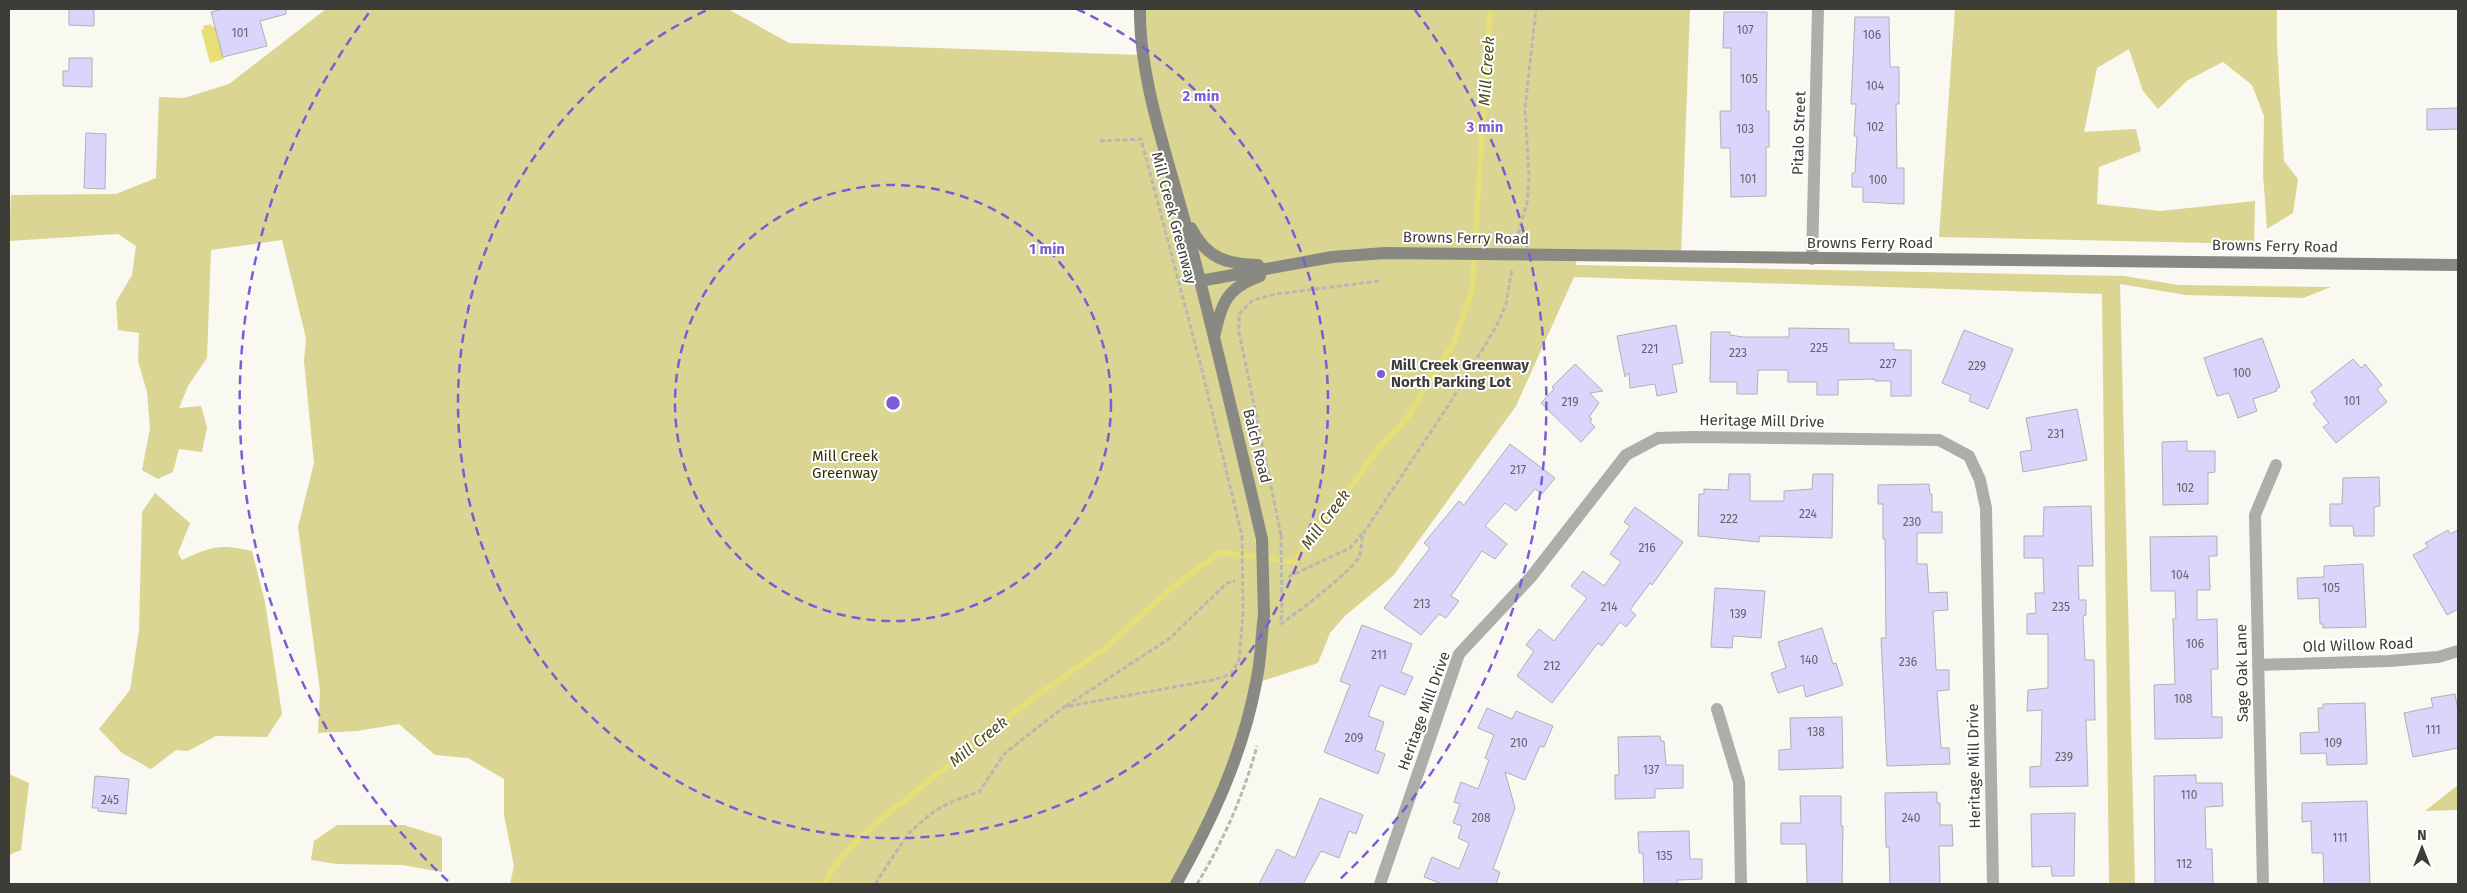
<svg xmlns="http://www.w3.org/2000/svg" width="2467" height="893" viewBox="0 0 2467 893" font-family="'Fira Sans',sans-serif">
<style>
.green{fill:#dad592}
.water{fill:#e6de76}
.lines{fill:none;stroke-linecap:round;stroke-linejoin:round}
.stream{stroke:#e6de76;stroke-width:5.5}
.building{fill:#dad6fb;stroke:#b0afb6}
.path{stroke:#b8b8b2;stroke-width:3;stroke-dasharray:5 2.5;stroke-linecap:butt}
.street{stroke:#adadaa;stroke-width:12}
.secondary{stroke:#898984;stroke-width:12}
.path-bridge{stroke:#b8b8b2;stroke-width:3;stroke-dasharray:5 2.5;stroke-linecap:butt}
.secondary-bridge{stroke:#898984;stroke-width:12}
.ring{fill:none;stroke:#7b5cd7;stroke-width:2.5;stroke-dasharray:9 6}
.poi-dot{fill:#7b5cd7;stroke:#fff;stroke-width:2}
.labels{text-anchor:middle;stroke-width:4;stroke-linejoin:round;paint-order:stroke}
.number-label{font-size:12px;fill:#64626a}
.street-label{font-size:15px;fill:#3c3c39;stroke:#fff}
.poi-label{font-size:15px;font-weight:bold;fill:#3c3c39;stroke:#fff;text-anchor:start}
.park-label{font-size:15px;fill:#332f01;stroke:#fff}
.water-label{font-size:16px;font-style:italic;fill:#4d4a1e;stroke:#fff}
.centre{fill:#7b5cd7;stroke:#fff;stroke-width:2.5}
.ring-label{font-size:15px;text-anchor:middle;font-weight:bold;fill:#7b5cd7;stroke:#fff;stroke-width:4;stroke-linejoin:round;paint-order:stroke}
</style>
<rect width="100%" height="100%" fill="#f9f8f1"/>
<!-- green -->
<path class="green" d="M326 9H728L789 43 1143 55 1140 9H1690L1681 257 1577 256 1576 265 2124 276 2179 285 2331 287 2303 298 2186 295 2120 284 2135 884H2109L2102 294 1574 277 1516 406 1393 576 1345 616 1330 633 1318 663 1256 683 1235 762 1176 884H510L514 866 504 815V779L468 758 435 755 399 724 357 731 318 733 320 691 298 527 314 463 304 361 306 338 282 240 211 250 207 358 188 386 179 408 201 406 207 427 202 452 179 449 173 472 158 479 142 470 150 428 147 392 138 361 139 333 118 330 116 302 132 275 136 246 118 234 9 241 11 195 116 194 156 178 159 97 184 98 229 84Z
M1955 9H2277V44L2284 161 2298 179 2293 213 2267 229 2263 174 2264 116 2252 85 2223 62 2188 80 2158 109 2143 91 2129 49 2097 68 2084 132 2136 129 2141 151 2099 167 2097 204 2160 211 2255 201 2254 244 1939 237Z
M155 493 190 523 178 553 182 560C213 546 218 544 252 551L265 602 282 714 267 737 216 736 188 751 176 750 151 769 122 753 99 729 130 690 139 630 142 512Z
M9 774 29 783 21 850 9 855Z
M2458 785V810L2425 811Z
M337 825H404L442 837V872L402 865 337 864 311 860 314 841Z"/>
<!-- water -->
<path class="water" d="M211 24 212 27 215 26 224 59 210 63 201 30 204 29 203 26Z"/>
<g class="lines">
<!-- stream -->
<path class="stream" d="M824 884 841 857 876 823 1029 701 1103 650 1174 586 1220 552 1294 562 1328 513 1355 482 1380 446 1407 418 1454 342 1472 291 1490 9"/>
</g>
<!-- building -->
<path class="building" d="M69 9H94V26L69 25Z
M223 9H286V14L260 21 267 46 223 57 211 12Z
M1724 12H1767L1766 111H1769V147H1766V196L1731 197 1730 148H1721L1720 111H1731V48H1723Z
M1855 17H1889L1890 67H1899V104H1896L1897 168H1904V204L1863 202V187H1852V173H1855L1857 136H1854L1856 104H1851Z
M69 58H92V87L63 86V71H69Z
M2458 108V129L2427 130V109Z
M86 133 106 134 105 189 84 188Z
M1676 325 1683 363 1672 365 1677 392 1657 396 1655 384 1630 388 1629 373 1625 377 1617 336Z
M1789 328 1849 329V343H1894V350H1911V396H1891V381H1875V379L1838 380V395H1817V382H1788V370H1758L1757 394H1737V382H1710L1711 332H1730V335L1743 337H1789Z
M1964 330 2013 349 1988 409 1969 401 1971 395 1942 383Z
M2262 338 2280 387 2276 389 2277 391 2253 399 2257 411 2238 418 2229 393 2217 396 2204 358Z
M2353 359 2361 368 2365 364 2382 385 2377 389 2387 402 2336 443 2323 427 2329 423 2313 404 2317 401 2311 392Z
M1575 364 1603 391 1590 393 1599 403 1589 417 1592 419 1590 422 1595 427 1581 442 1541 403 1554 389 1552 387Z
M2077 409 2087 460 2023 472 2020 452 2032 450 2026 418Z
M2187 441V451H2215V472L2208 473V504L2163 505 2162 442Z
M1510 444 1555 478 1542 494 1535 489 1516 511 1505 503 1485 526 1507 544 1495 559 1482 551 1451 596 1459 601 1446 618 1439 614 1421 635 1384 608 1430 548 1424 543 1459 501 1464 505Z
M1729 474H1750V501H1784V491L1812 489 1813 474H1833L1832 538 1759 536V542L1698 536 1699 494H1704V489L1728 490Z
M2379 477 2380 506 2374 507V536H2354L2353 526H2330V504H2342L2343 478Z
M1929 484 1930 494H1932V512H1942V533H1917V564H1927L1929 593 1947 592 1948 610 1933 611 1936 670H1949V690L1937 691 1941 748H1949L1950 764 1887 766 1881 638H1886L1885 539H1883V504H1878V485Z
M2091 506 2093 566H2078L2079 600H2086V615L2083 616 2085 660H2094L2095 720H2086L2088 786 2030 787V767L2041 766 2042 710 2027 711 2028 690 2048 688V634H2027V614L2036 613 2035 593H2044L2043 558H2024V536H2043L2044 507Z
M1635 507 1683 542 1652 585 1650 583 1630 610 1636 615 1626 627 1620 622 1602 646 1598 643 1552 703 1517 676 1534 651 1526 645 1539 629 1554 641 1587 598 1571 586 1583 571 1604 586 1621 562 1610 554 1630 526 1624 522Z
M2448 530 2450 534 2458 530V609L2447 615 2413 555 2428 547 2425 543Z
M2217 536V556H2209L2210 590H2197V620L2217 619 2218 669H2211L2212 717H2222V738L2155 739 2154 685 2175 684 2173 619 2176 618 2175 591H2151L2150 537Z
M2363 564 2366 627 2323 628V624H2320L2319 598 2298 599 2297 578 2324 577V566Z
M1715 588 1765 591 1761 638 1733 636 1732 648 1711 647Z
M1362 625 1412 644 1401 672 1413 677 1405 695 1380 685 1368 716 1384 722 1375 750 1385 754 1378 774 1324 752 1350 685 1340 681Z
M1822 628 1833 664 1836 663 1843 685 1806 697 1803 685 1778 693 1771 673 1786 668 1778 642Z
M2455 694 2458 710V748L2413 757 2404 713 2433 707 2431 698Z
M2365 703 2367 764 2327 765 2326 753 2301 754 2300 733 2319 732 2318 708H2323V704Z
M1487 708 1512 719 1516 711 1553 726 1544 747 1540 746 1525 780 1505 772 1515 808 1493 869 1500 872 1496 884H1442L1424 877 1432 857 1459 869 1469 843 1458 838 1462 826 1453 823 1460 804 1454 802 1461 782 1478 789 1489 760 1485 758 1494 735 1478 728Z
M1842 717 1843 768 1779 770V750L1791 749 1790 718Z
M1660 736 1661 741H1664L1666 765H1683V788L1655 789V798L1615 799V775H1619L1618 737Z
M2196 775V783H2222L2223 806 2205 807 2206 849H2212L2213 884H2155L2154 776Z
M95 776 129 779 126 814 98 811V808H92Z
M1937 792V803H1940V825H1952L1953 846H1939L1940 882 1938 884H1890L1889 847H1886L1885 793Z
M1800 796H1841V826H1843L1842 884H1807L1806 844H1781V823H1801Z
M1320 798 1363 815 1356 834 1349 831 1339 858 1321 851 1303 884H1259L1277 849 1295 858Z
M2367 801 2370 884H2324L2323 853H2312L2311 821 2302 822V803Z
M2075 813 2074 876H2052L2051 866 2032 867 2031 814Z
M1689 831 1690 859H1702V879L1677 880 1678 884H1644L1643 853H1639L1638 832Z"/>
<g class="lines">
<!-- path -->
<path class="path" d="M1100 141 1141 139 1203 374 1242 536
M1516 241 1527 203 1529 177 1525 108 1536 9
M1281 535 1239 332V314L1253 300 1276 294 1380 281
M1288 577 1350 548 1362 534
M1281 620 1282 611
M1280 624C1294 616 1354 569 1359 557 1362 550 1361 541 1363 534L1448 406 1496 327 1506 304 1512 269
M1066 706 1169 639 1227 583 1235 581
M875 884 908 834 920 823 933 812 953 801 979 792 1005 753 1064 707 1213 680 1231 674 1239 660 1243 614
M1197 884C1223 842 1244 794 1257 746"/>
<!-- street -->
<path class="street" d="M1812 259 1818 9
M2258 665 2389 661 2438 657 2458 651
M1717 709 1739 782 1741 884
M1380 884 1459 654 1531 577 1626 455 1658 438 1693 437 1939 440 1969 456 1980 480 1986 508 1993 884
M2263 884 2255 515 2276 465"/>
<!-- secondary -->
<path class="secondary" d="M1140 9C1139 80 1169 161 1187 230 1214 333 1238 436 1262 539
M1191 228C1207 259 1227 264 1258 265
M1200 281 1332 257 1385 253 2458 265
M1214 337C1222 303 1226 288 1260 276
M1176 884C1212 820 1242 756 1256 683 1261 661 1261 637 1264 615"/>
<!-- path-bridge -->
<path class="path-bridge" d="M1281 535 1282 611
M1242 536 1243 614"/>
<!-- secondary-bridge -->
<path class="secondary-bridge" d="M1262 539 1264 615"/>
</g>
<!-- distance rings -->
<g class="ring">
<circle cx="893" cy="403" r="218"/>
<path d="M1077 9A435 435 0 1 1 709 9"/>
<path d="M448 881A653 653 0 0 1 371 10M1415 10A653 653 0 0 1 1338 881"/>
</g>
<!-- markers -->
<circle class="poi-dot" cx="1381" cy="374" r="5"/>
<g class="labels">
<!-- number labels -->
<g class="number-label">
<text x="1745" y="34">107</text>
<text x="240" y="37">101</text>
<text x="1872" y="39">106</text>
<text x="1749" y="83">105</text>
<text x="1875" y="90">104</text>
<text x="1875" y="131">102</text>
<text x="1745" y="133">103</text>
<text x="1748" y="183">101</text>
<text x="1878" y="184">100</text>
<text x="1819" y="352">225</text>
<text x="1650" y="353">221</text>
<text x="1738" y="357">223</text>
<text x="1888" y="368">227</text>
<text x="1977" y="370">229</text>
<text x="2242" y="377">100</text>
<text x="2352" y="405">101</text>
<text x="1570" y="406">219</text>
<text x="2056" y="438">231</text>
<text x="1518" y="474">217</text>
<text x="2185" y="492">102</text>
<text x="1808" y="518">224</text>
<text x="1729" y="523">222</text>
<text x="1912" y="526">230</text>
<text x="1647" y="552">216</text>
<text x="2180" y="579">104</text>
<text x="2331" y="592">105</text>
<text x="1422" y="608">213</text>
<text x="1609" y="611">214</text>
<text x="2061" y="611">235</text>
<text x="1738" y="618">139</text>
<text x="2195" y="648">106</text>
<text x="1379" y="659">211</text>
<text x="1809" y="664">140</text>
<text x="1908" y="666">236</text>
<text x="1552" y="670">212</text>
<text x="2183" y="703">108</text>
<text x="2433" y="734">111</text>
<text x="1816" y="736">138</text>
<text x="1354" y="742">209</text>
<text x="1519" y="747">210</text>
<text x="2333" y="747">109</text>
<text x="2064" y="761">239</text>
<text x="1651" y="774">137</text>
<text x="2189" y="799">110</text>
<text x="110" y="804">245</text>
<text x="1481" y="822">208</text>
<text x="1911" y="822">240</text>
<text x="2340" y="842">111</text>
<text x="1664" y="860">135</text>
<text x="2184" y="868">112</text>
</g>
<!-- street labels -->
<g class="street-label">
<text transform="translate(1799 133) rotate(-88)" y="5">Pitalo Street</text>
<text transform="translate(1174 218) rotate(75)" y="5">Mill Creek Greenway</text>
<text transform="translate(1466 238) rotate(1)" y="5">Browns Ferry Road</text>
<text x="1870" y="248">Browns Ferry Road</text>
<text transform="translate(2275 246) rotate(1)" y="5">Browns Ferry Road</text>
<text transform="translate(1762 421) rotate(1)" y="5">Heritage Mill Drive</text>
<text transform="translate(1257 446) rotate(76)" y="5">Balch Road</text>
<text transform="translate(2358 645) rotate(-2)" y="5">Old Willow Road</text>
<text transform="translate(2242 673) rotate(-91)" y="5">Sage Oak Lane</text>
<text transform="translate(1424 711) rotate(-70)" y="5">Heritage Mill Drive</text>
<text transform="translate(1974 766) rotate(-91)" y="5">Heritage Mill Drive</text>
</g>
<!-- poi labels -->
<g class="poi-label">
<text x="1391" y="370">Mill Creek Greenway<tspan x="1391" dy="17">North Parking Lot</tspan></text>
</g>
<!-- park labels -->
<g class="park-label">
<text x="845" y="461">Mill Creek<tspan x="845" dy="17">Greenway</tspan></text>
</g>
<!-- water labels -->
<g class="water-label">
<text transform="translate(1486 71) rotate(-86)" y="6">Mill Creek</text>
<text transform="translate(1325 519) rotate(-53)" y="6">Mill Creek</text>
<text transform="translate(978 741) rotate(-39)" y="6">Mill Creek</text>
</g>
</g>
<circle cx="893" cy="403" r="8" class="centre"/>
<g class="ring-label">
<text x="1201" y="101">2 min</text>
<text x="1485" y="132">3 min</text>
<text x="1047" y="254">1 min</text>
</g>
<!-- border -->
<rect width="2467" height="893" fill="none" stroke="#3c3c39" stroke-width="20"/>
<!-- north arrow -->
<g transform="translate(2422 848)" stroke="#ffffff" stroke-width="4" paint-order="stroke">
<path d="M0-4L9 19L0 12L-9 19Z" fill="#3c3c39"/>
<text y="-8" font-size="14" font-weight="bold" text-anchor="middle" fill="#3c3c39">N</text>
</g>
</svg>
